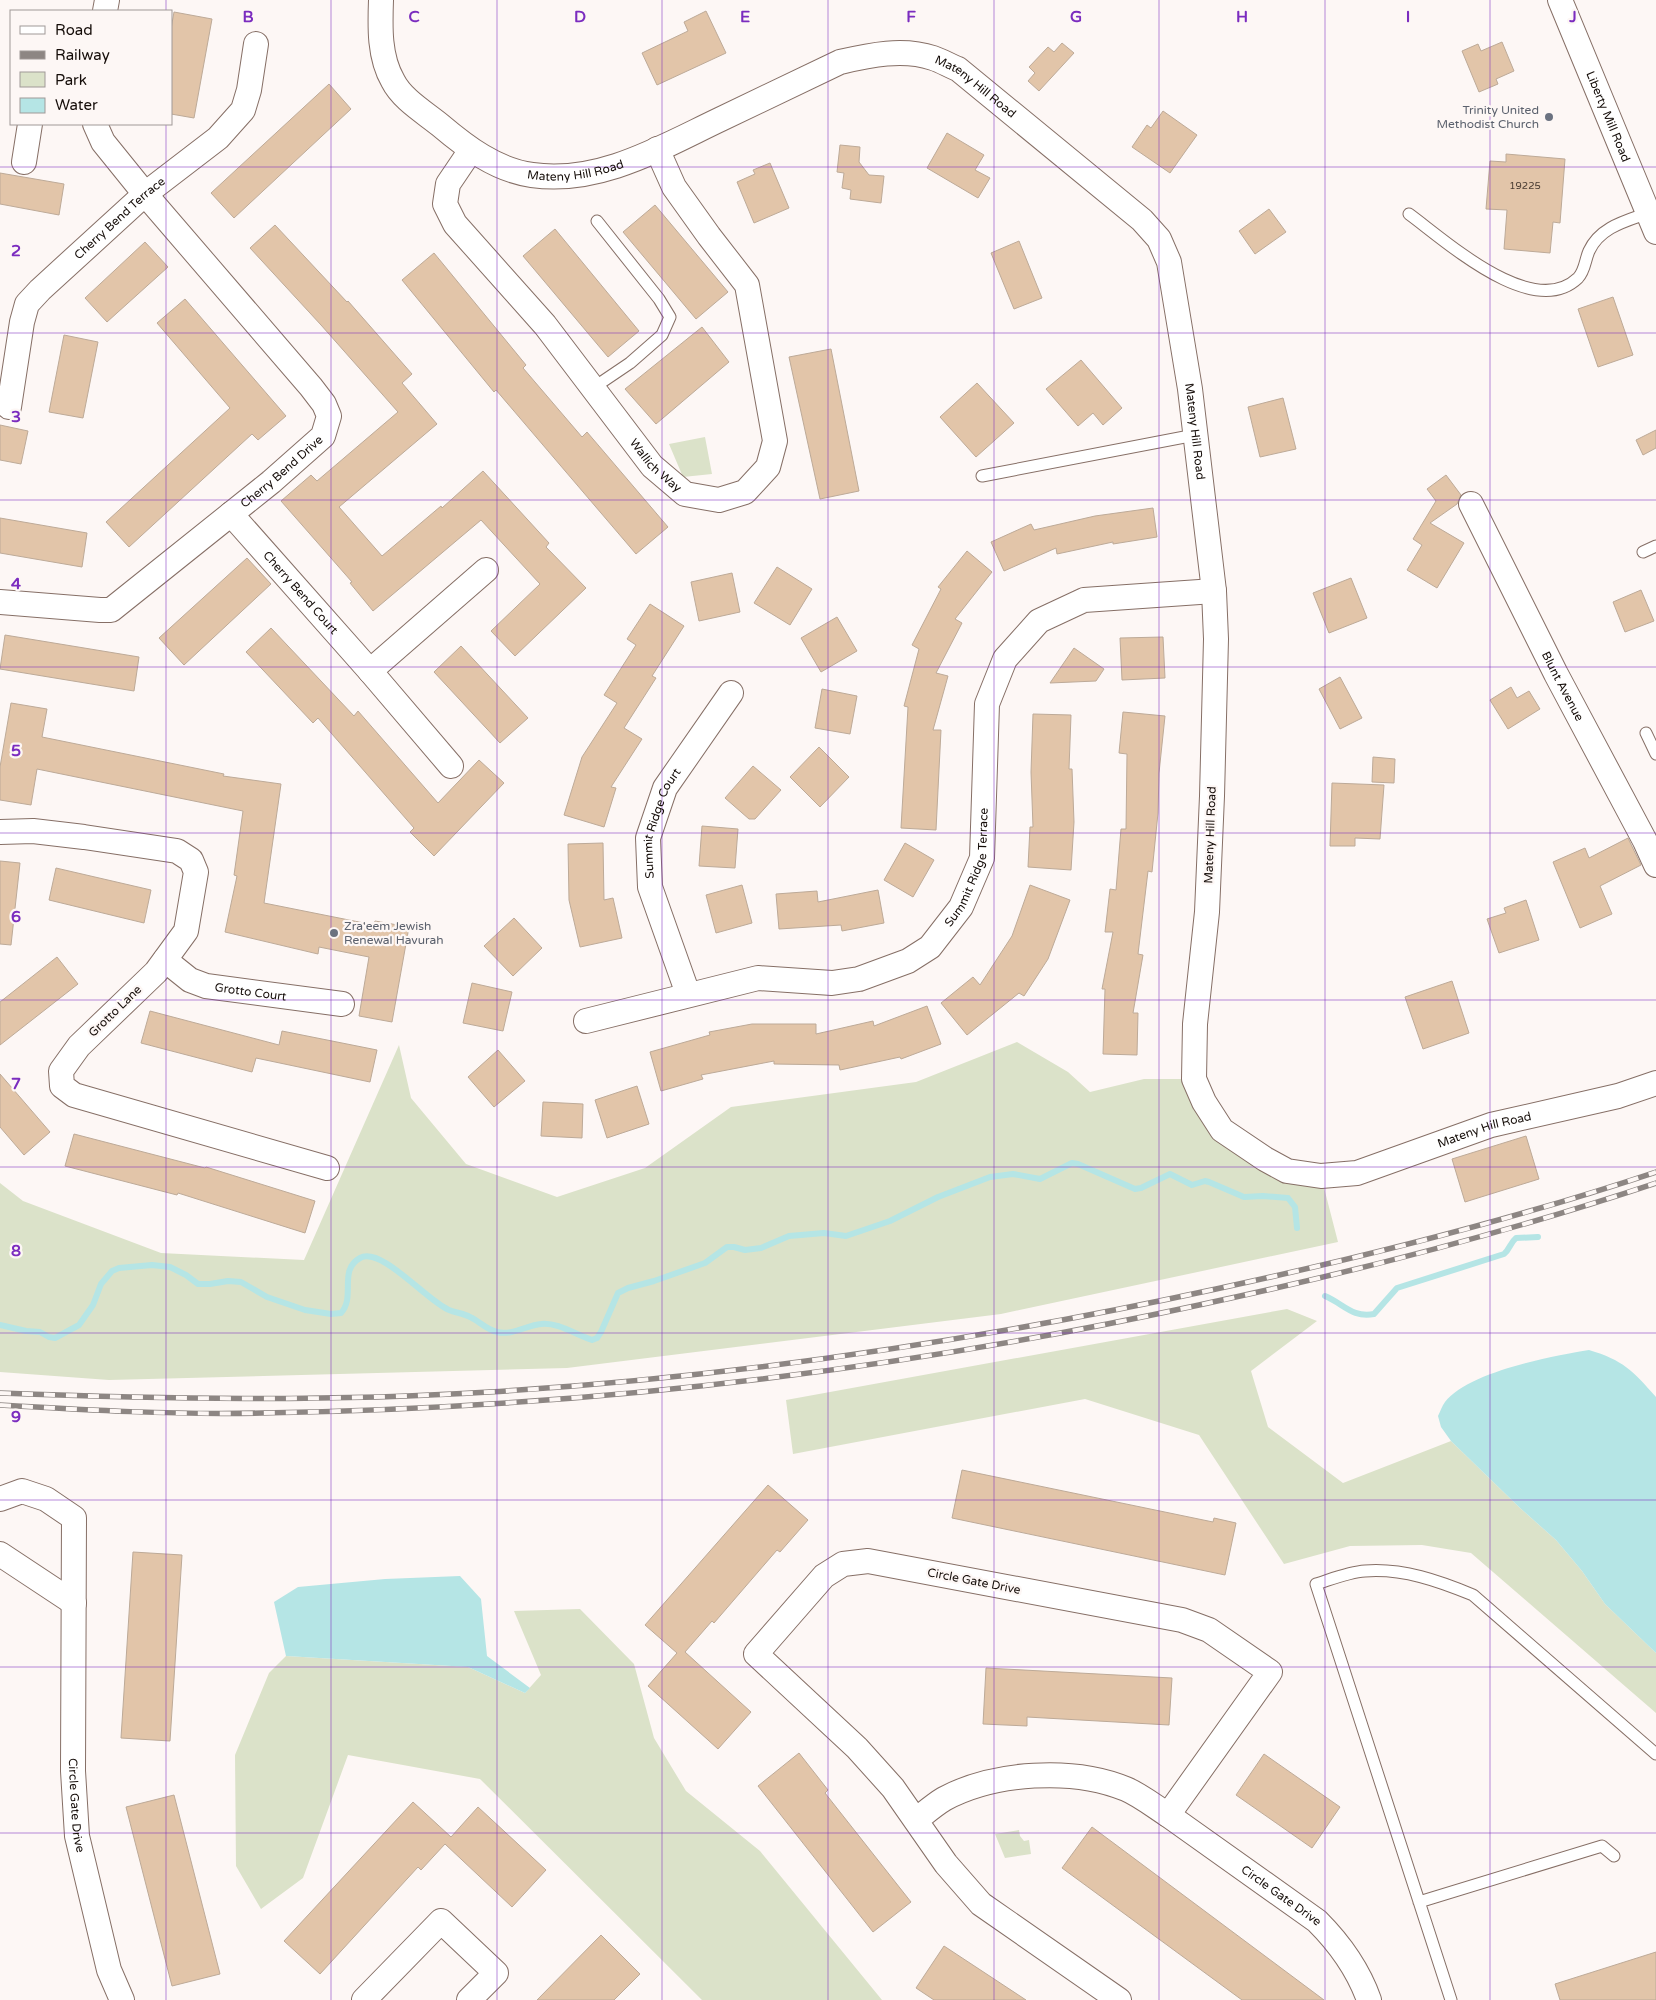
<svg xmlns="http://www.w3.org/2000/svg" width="1656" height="2000" viewBox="0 0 1656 2000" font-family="'Varela Round',sans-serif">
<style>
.green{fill:#dbe2c9}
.water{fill:#b5e5e5}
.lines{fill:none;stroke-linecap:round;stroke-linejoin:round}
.stream{stroke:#b5e5e5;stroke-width:6}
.building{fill:#e2c5a9;stroke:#bdaa98}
.service-casing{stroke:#866f66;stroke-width:13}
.minor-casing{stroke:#866f66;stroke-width:26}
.service{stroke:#fff;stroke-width:11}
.minor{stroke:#fff;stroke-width:24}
.rail-casing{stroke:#8d8683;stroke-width:5.5}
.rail{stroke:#fdf7f5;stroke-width:4;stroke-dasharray:11;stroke-linecap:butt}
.grid{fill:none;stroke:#7b2cbf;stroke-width:1;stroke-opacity:0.55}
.worship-dot{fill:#6b7280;stroke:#fdf7f5;stroke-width:2}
.labels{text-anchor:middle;stroke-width:4.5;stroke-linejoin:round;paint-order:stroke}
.number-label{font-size:10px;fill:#483b31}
.street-label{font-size:12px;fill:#150d09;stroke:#fdf7f5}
.worship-label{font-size:12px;fill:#5b616d;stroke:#fdf7f5;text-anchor:end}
.grid-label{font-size:16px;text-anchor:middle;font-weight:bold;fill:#7b2cbf;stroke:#fdf7f5;stroke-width:4.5;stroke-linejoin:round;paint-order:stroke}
</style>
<rect width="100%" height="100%" fill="#fdf7f5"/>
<!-- green -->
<path class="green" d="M705 437 712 474 683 477 669 444Z
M1017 1042 1068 1072 1090 1092 1144 1079H1194L1222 1130 1321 1176 1338 1242 1001 1314 567 1368 109 1380 0 1372V1183L23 1201 161 1253 304 1260 399 1045 411 1098 466 1164 557 1197 645 1168 731 1107 916 1082Z
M1287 1309 1317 1321 1251 1371 1268 1427 1343 1483 1451 1441 1520 1508 1556 1540 1582 1571 1605 1604 1656 1653V1713L1471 1553 1422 1545 1350 1546 1284 1564 1199 1435 1085 1399 793 1454 786 1400Z
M580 1609 634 1664 654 1738 686 1791 760 1851 882 2000H702L480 1779 348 1755 303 1878 261 1909 236 1866 235 1755 269 1673 286 1656 468 1667 525 1693 541 1675 514 1611Z
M1019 1830 1020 1836 1024 1841 1029 1840 1031 1854 1005 1858 995 1834Z"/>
<!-- water -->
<path class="water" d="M1589 1350C1623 1360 1633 1371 1656 1397V1653L1605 1604 1582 1571 1556 1540 1520 1508 1451 1441 1441 1427 1438 1416C1440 1412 1442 1406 1445 1402 1468 1372 1552 1356 1589 1350Z
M460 1576 481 1599 487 1656 530 1688 525 1693 468 1667 286 1656 274 1602 298 1587 385 1579Z"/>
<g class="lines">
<!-- stream -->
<path class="stream" d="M1325 1296C1344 1304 1352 1318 1374 1314L1397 1288 1504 1254C1510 1249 1510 1243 1516 1238L1538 1237
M0 1325 26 1331 40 1332 49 1337 55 1338 79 1325 93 1305 101 1284 112 1271 119 1268 152 1265 170 1267 186 1275 198 1284H210L228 1281 241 1282 267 1297 305 1310 331 1314 341 1313C356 1297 338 1270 360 1258 381 1246 427 1301 449 1310 456 1313 463 1313 470 1317 479 1321 487 1330 497 1332 512 1336 527 1325 541 1324 558 1322 576 1335 592 1340L597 1338 601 1332 618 1293 628 1288 654 1281 705 1263 727 1247H734L745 1250 761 1248 789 1236 824 1233 846 1236 890 1221 938 1197 990 1177 1013 1174 1040 1179 1072 1163 1078 1164 1135 1189 1141 1188 1170 1174 1192 1185 1205 1181 1209 1182 1244 1197 1263 1196 1288 1198 1295 1207 1297 1228"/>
</g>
<!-- building -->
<path class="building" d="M706 11 726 53 657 85 642 53 688 31 684 22Z
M174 12 212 19 194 118 171 114V29Z
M1502 42 1514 71 1496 79 1498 84 1479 92 1462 51 1478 44 1481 51Z
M1062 43 1074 53 1039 91 1028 81 1035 73 1029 67 1048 47 1054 52Z
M329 84 351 109 234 218 211 193Z
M1163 111 1197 135 1170 173 1132 147 1147 125 1151 128Z
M947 133 984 155 975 170 990 178 978 198 927 168Z
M840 145 860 147 859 162 869 175 884 176 881 203 850 199 851 190 842 188 844 173 837 172Z
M1506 154 1565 159 1560 223 1553 222 1550 253 1504 249 1507 210 1486 209 1490 161 1506 162Z
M770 163 789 208 754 223 737 182 755 174 753 170Z
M0 173 64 184 59 215 0 204Z
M655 205 728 292 696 319 623 232Z
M1269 209 1286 232 1255 254 1239 231Z
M275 225 347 302 348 301 412 374 402 383 437 424 339 507 382 556 441 506 442 508 483 471 549 543 546 547 586 588 515 656 491 631 540 584 481 520 373 611 350 583 352 582 281 501 311 475 317 481 398 412 321 325 250 248Z
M555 229 639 331 608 357 523 256Z
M1019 241 1042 298 1014 309 991 253Z
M145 242 168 267 107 322 85 298Z
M434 253 526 365 523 368 582 437 587 432 668 527 636 554 496 390 494 392 402 280Z
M1613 297 1633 355 1598 367 1578 309Z
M185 299 286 416 258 440 252 434 129 547 106 522 230 408 157 323Z
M702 327 729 362 656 424 625 389Z
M64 335 98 342 83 418 49 412Z
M831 349 859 491 820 499 789 357Z
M1081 360 1122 408 1103 425 1093 413 1078 426 1046 389Z
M977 383 1014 423 976 457 940 417Z
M1283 398 1296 449 1260 457 1248 407Z
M0 425 28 431 21 464 0 460Z
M1656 430V448L1643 455 1636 440Z
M1446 475 1461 495 1457 504 1430 523 1464 543 1437 588 1407 570 1422 545 1413 539 1436 501 1427 489Z
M1153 508 1157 537 1113 544V542L1057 554 1056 548 1004 571 991 542 1031 524 1034 530 1095 516Z
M0 518 87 533 82 567 0 553Z
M967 551 992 572 955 619 962 623 936 673 948 676 933 730H941L936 830 901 828 908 707 904 706 919 649 912 645 941 589 938 587Z
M247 558 271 584 184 665 159 638Z
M777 567 812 589 790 625 754 603Z
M732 573 740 612 699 621 691 582Z
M1351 578 1367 618 1329 633 1313 593Z
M1641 590 1654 621 1625 632 1613 602Z
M650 604 684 626 652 676 656 678 624 728 642 739 611 787 616 788 604 827 564 815 582 757 617 703 604 695 636 645 627 639Z
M837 617 857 651 821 672 801 638Z
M271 628 354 716 358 711 438 803 479 760 504 783 434 856 410 832 414 828 318 718 313 723 246 652Z
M5 635 139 657 134 691 0 669Z
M1163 637 1165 678 1122 680 1120 638Z
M461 646 528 718 500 743 434 672Z
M1074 648 1104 669 1096 681 1050 683Z
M1340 677 1362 718 1340 729 1319 689Z
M1511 687 1517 698 1529 691 1540 709 1508 729 1490 700Z
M822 689 857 696 850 734 815 728Z
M11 703 47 709 42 737 224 774 223 776 281 784 264 903 374 925 375 921 409 927 392 1022 359 1016 369 957 319 947 318 954 225 932 237 876 234 875 243 811 37 769 31 805 0 800V767Z
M1123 712 1165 716 1159 773 1158 813 1152 872 1148 871 1138 954 1143 955 1133 1013H1138L1137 1055 1103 1054 1105 989H1102L1113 932H1105L1110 889 1116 890 1121 829H1126L1127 754 1119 753Z
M1033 714 1071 715 1069 769H1072L1074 822 1071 870 1028 867 1030 827H1033L1031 772Z
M819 747 849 777 820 807 790 777Z
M1373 757 1395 759 1394 783 1372 782Z
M753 766 781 790 755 819H749L725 798Z
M1332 783 1384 785 1380 839 1355 838V846H1330Z
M702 826 738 829 735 868 699 866Z
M1628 838 1641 865 1600 886 1612 914 1580 928 1553 862 1585 848 1589 858Z
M603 843 604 900 613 898 622 938 580 947 569 900 568 844Z
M905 843 934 860 913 897 884 880Z
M0 861 20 863 11 945 0 944Z
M56 868 151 890 144 923 49 900Z
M742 885 752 923 716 933 706 895Z
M1030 885 1070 900 1048 959 1024 996 1019 993 967 1035 941 1003 973 977 980 985 1012 936Z
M878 890 884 923 842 931 841 925 779 929 776 894 817 891 818 902Z
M1526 900 1539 940 1499 953 1487 919 1506 913 1504 908Z
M514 918 542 948 513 976 484 946Z
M57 957 78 984 0 1045V1002Z
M1452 981 1469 1033 1423 1049 1405 997Z
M472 983 512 992 503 1031 463 1023Z
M927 1006 941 1044 901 1059 900 1057 840 1070 839 1065 774 1064V1061L701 1075 703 1079 661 1091 650 1052 710 1035 709 1032 752 1024H816V1034L873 1021 874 1026Z
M150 1011 279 1045 282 1031 377 1050 370 1082 256 1058 252 1072 141 1043Z
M498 1050 525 1081 494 1107 468 1077Z
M0 1074 50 1132 24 1155 0 1127Z
M637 1086 649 1124 607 1138 595 1100Z
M543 1102 583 1104 582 1138 541 1136Z
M74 1134 205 1168 206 1167 315 1201 305 1233 178 1193 177 1195 65 1166Z
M1526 1136 1539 1179 1465 1202 1452 1159Z
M962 1470 1213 1522 1214 1518 1236 1523 1225 1575 952 1518Z
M768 1485 808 1520 780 1552 777 1550 714 1623 712 1621 685 1652 751 1712 718 1749 648 1686 677 1653 645 1625Z
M133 1552 182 1555 170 1741 121 1738Z
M986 1668 1172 1678 1169 1725 1027 1717V1726L983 1724Z
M799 1753 828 1790 825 1793 911 1902 873 1932 758 1786Z
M1264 1754 1340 1807 1312 1848 1236 1795Z
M174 1795 220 1974 172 1986 126 1807Z
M413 1802 451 1837 478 1807 546 1870 512 1907 445 1844 421 1870 418 1867 320 1974 284 1941Z
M1092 1827 1324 2000H1242L1062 1868Z
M601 1935 640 1974 614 2000H537Z
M944 1946 1026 2000H934L916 1988Z
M1656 1952V2000H1560L1555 1984Z"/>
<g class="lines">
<defs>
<path id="service" d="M1409 214C1446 241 1533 321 1578 278 1585 271 1585 260 1589 251 1600 227 1626 221 1648 213
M593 388 630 363 662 335 670 317 659 299 597 221
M982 476 1195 435
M1643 552 1656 546
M1646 733 1656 754
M1419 1902 1602 1846 1614 1856
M1451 2000 1316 1584C1332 1579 1349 1572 1365 1571 1403 1568 1439 1581 1473 1595L1656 1754"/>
<g id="minor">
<path id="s1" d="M381 0C380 27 379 57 393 81 402 99 424 112 440 125 466 147 496 170 532 175 599 185 662 147 721 119 761 100 801 81 840 62 870 55 903 48 933 58 942 61 950 66 958 69L1142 220 1159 239 1169 262 1190 389 1214 591 1216 639 1212 796 1207 912 1195 1024 1194 1079 1204 1102 1222 1130 1265 1159 1287 1171 1321 1176 1357 1173 1491 1125 1618 1096 1656 1083"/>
<path id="s2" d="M1560 0 1656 232"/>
<path d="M105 11 107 0"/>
<path id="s3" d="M471 150 448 184 445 204 455 224 545 325 652 466 685 494 719 500 745 492 768 467 775 441 747 285 709 236 674 187 657 149"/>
<path d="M24 162 30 124"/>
<path id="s4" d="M9 407 22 322 27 304 40 290 145 194 218 138 243 110 249 90 256 44"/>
<path id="s5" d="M1471 504 1556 674 1645 841 1656 865"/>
<path id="s6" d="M231 514 370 671 451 766"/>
<path id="s7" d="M0 602 100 610H111L271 482 323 436 329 416 324 404 311 387 145 194 103 142 95 124"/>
<path d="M370 671 486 570"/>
<path d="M0 832 33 831 84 837 177 851 191 860 196 872 186 931 156 972 79 1046 61 1071 62 1086 74 1095 327 1168"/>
<path id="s8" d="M165 960 190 980 206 986 342 1004"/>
<path id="s9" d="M688 994 650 887 648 838 665 788 731 693"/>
<path id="s10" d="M586 1021 758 978 832 983 859 979 908 961 930 947 961 907 982 858 987 704 1005 659 1039 621 1084 600 1214 591"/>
<path id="s11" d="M0 1499 22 1491 46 1499 74 1518 73 1771 77 1836 109 1970 122 2000"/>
<path d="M0 1554 74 1603"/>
<path id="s12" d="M1168 1815 1317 1921C1340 1944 1358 1969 1369 2000"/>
<path d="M916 1820C925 1813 934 1805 944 1799 994 1772 1073 1767 1126 1789 1140 1795 1154 1806 1168 1815L1270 1672 1209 1630 1182 1620 868 1561 843 1564 824 1576 756 1654 857 1748 893 1788 946 1864 981 1904 1119 2000"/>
<path d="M364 2000 441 1921 496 1973 469 2000"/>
</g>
</defs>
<!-- service casing -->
<use href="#service" class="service-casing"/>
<!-- minor casing -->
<use href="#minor" class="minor-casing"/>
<!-- service -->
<use href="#service" class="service"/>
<!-- minor -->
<use href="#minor" class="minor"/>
<defs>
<path id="rail" d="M0 1393C163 1399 326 1402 489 1392 734 1377 976 1341 1216 1289 1364 1257 1512 1220 1656 1172
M0 1405C87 1410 174 1415 262 1413 577 1408 891 1372 1199 1305 1354 1272 1506 1233 1656 1183"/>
</defs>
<!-- rail casing -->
<use href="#rail" class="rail-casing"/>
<!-- rail -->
<use href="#rail" class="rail"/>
</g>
<!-- grid -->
<path class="grid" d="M166 0V11M331 0V2000M497 0V2000M662 0V2000M828 0V2000M994 0V2000M1159 0V2000M1325 0V2000M1490 0V2000M166 124V2000M0 167H1656M0 333H1656M0 500H1656M0 667H1656M0 833H1656M0 1000H1656M0 1167H1656M0 1333H1656M0 1500H1656M0 1667H1656M0 1833H1656"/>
<!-- markers -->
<g class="worship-dot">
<circle cx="1549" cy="117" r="5"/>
<circle cx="334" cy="933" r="5"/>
</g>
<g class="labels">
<!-- number labels -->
<g class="number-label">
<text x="1525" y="189">19225</text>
</g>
<!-- street labels -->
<g class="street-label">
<text dy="4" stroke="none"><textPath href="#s1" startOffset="732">Mateny Hill Road</textPath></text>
<text dy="4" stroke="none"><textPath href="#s2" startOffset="126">Liberty Mill Road</textPath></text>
<text dy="4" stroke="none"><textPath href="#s1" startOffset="298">Mateny Hill Road</textPath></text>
<text dy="4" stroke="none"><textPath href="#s4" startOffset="231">Cherry Bend Terrace</textPath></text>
<text dy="4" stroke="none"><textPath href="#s1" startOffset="1168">Mateny Hill Road</textPath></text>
<text dy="4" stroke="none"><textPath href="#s3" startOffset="398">Wallich Way</textPath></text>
<text dy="4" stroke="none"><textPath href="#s7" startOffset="331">Cherry Bend Drive</textPath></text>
<text dy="4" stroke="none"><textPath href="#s6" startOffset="105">Cherry Bend Court</textPath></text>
<text dy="4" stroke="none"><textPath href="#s5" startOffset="204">Blunt Avenue</textPath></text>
<text dy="4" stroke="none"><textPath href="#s9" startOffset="180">Summit Ridge Court</textPath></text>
<text transform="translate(1210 835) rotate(-88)" y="4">Mateny Hill Road</text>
<text dy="4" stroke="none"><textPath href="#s10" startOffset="448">Summit Ridge Terrace</textPath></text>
<text dy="4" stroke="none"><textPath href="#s8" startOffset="94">Grotto Court</textPath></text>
<text transform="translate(115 1011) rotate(-44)" y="4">Grotto Lane</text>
<text dy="4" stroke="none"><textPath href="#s1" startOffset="2158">Mateny Hill Road</textPath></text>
<text transform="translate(974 1581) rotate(11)" y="4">Circle Gate Drive</text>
<text dy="4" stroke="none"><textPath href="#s11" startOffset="370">Circle Gate Drive</textPath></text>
<text dy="4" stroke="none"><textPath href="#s12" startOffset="139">Circle Gate Drive</textPath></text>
</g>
<!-- worship labels -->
<g class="worship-label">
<text x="1539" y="114">Trinity United<tspan x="1539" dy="14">Methodist Church</tspan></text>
<text x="344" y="930" text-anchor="start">Zra'eem Jewish<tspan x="344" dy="14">Renewal Havurah</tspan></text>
</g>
</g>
<g class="grid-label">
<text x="248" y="22">B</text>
<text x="414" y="22">C</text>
<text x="580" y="22">D</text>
<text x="745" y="22">E</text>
<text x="911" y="22">F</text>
<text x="1076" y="22">G</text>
<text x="1242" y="22">H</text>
<text x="1408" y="22">I</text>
<text x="1573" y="22">J</text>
<text x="16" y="256">2</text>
<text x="16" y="422">3</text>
<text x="16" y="589">4</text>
<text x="16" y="756">5</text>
<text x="16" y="922">6</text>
<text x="16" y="1089">7</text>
<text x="16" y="1256">8</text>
<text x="16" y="1422">9</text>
</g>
<!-- legend -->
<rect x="10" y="10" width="162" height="115" fill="#fdf7f5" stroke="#a09997"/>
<rect x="20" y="26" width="25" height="8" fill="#ffffff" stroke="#a09997"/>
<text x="55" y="35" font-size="15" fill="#150d09">Road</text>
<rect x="20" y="51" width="25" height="8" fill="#8d8683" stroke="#a09997"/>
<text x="55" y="60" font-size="15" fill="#150d09">Railway</text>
<rect x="20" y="72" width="25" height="15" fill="#dbe2c9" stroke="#a09997"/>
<text x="55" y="85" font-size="15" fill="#150d09">Park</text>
<rect x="20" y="98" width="25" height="15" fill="#b5e5e5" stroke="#a09997"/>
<text x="55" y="110" font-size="15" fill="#150d09">Water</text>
</svg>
